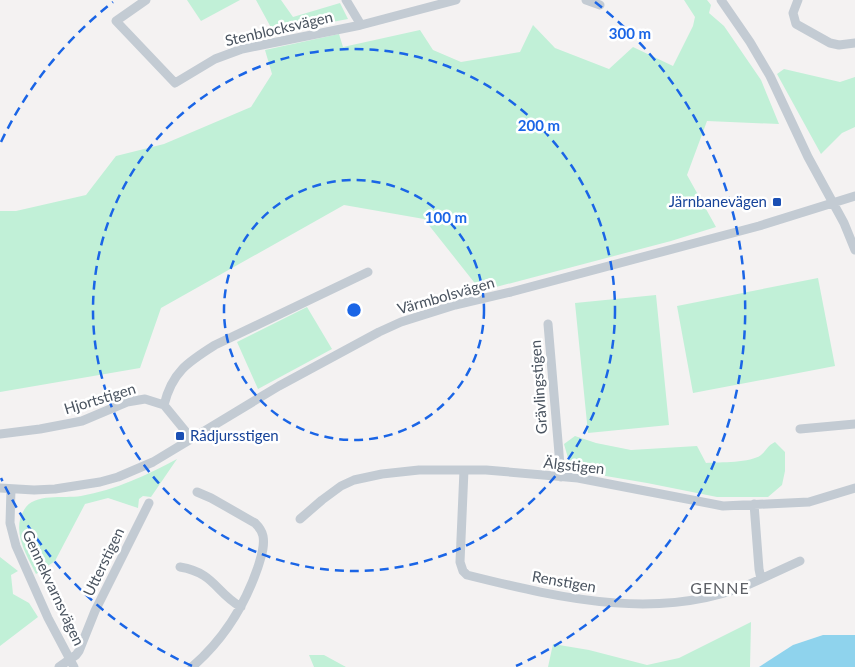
<svg xmlns="http://www.w3.org/2000/svg" width="855" height="667" viewBox="0 0 855 667" font-family="Lato,sans-serif">
<style>
.green{fill:#c1f0d7}
.water{fill:#8fd3ed}
.lines{fill:none;stroke-linecap:round;stroke-linejoin:round}
.minor{stroke:#c3cbd3;stroke-width:9}
.ring{fill:none;stroke:#1a65e6;stroke-width:2.5;stroke-dasharray:9 6}
.transit-dot{fill:#1a4fb4;stroke:#fff;stroke-width:2}
.labels{text-anchor:middle;stroke-width:5;stroke-linejoin:round;paint-order:stroke}
.street-label{font-size:15px;fill:#49535f;stroke:#fff}
.transit-label{font-size:15px;fill:#164399;stroke:#fff;text-anchor:end}
.neighbourhood-label{font-size:16px;letter-spacing:1px;fill:#5e6167;stroke:#fff}
.centre{fill:#1a65e6;stroke:#fff;stroke-width:2.5}
.ring-label{font-size:15px;text-anchor:middle;font-weight:bold;fill:#1a65e6;stroke:#fff;stroke-width:5;stroke-linejoin:round;paint-order:stroke}
</style>
<rect width="100%" height="100%" fill="#f4f2f2"/>
<!-- green -->
<path class="green" d="M187 0H240L201 21Z
M256 0H281L293 17 340 3 348 19 274 33Z
M684 0H707L711 5 709 13 724 26 761 80 779 124 707 121 687 175 716 227 671 241 481 291 424 219 344 205 161 308 140 368 0 392V211H16L86 195 116 156 164 144 251 107 272 74 265 50 339 34 343 47 420 30 433 50 461 62 520 52 533 25 555 48 609 69 633 47 673 66 693 26 695 17Z
M784 69 840 82 855 77V127L842 133 821 154 777 74Z
M818 278 835 366 693 393 677 306Z
M656 295 669 425 588 433 575 303Z
M307 307 332 349 258 389 237 342Z
M575 436 596 443 631 450 697 446 706 463C720 462 751 463 761 455 767 450 767 446 775 442L785 452V471L782 485 768 497H717L647 483 582 472 570 465 564 444Z
M177 459 151 497 143 496 139 499 138 508 108 498 85 504 55 561 36 574C27 556 11 531 24 510 34 492 64 499 81 496 115 490 147 475 177 459Z
M0 557 18 571 11 575 13 594 29 603 38 617 0 646Z
M751 622 750 667H548L553 644 589 650 647 665 679 658Z
M309 655H324L346 667H314Z"/>
<!-- water -->
<path class="water" d="M823 635H855V667H759L793 645Z"/>
<g class="lines">
<!-- minor -->
<path class="minor" d="M146 0 116 21 175 83 215 59 242 49 361 25 456 0
M346 0 361 25
M586 0 600 5
M721 0 750 42 770 76 808 157 844 223 855 250
M798 0 793 13 796 24 830 43 839 45 855 43
M548 324 561 477
M164 405C172 372 188 362 215 345L368 272
M800 429 855 424
M0 434 40 429 82 421 127 402 145 399 164 405 191 438
M464 470 460 562 463 571 467 575C563 599 668 624 761 579L759 569 754 504
M0 488 34 490 55 489 100 482 118 477 153 462 279 386 379 332 401 322 455 305 511 292 759 226 855 196
M11 489 10 523 16 546 48 618 74 667
M300 519 322 500 341 486 354 480 382 474 419 470H486L578 478 723 506 809 502 855 488
M180 567C215 573 215 592 241 607
M761 579 800 561
M59 667 76 655 79 651 95 611 149 503
M192 667C223 640 245 605 258 567 261 557 265 547 263 536 262 531 259 527 255 523L211 498 197 492"/>
</g>
<!-- distance rings -->
<g class="ring">
<circle cx="354" cy="310" r="130"/>
<circle cx="354" cy="310" r="261"/>
<path d="M192 666A391 391 0 0 1 1 478M1 142A391 391 0 0 1 113 2M595 2A391 391 0 0 1 516 666"/>
</g>
<!-- markers -->
<g class="transit-dot">
<rect x="772" y="197" width="10" height="10" rx="2.5"/>
<rect x="175" y="431" width="10" height="10" rx="2.5"/>
</g>
<g class="labels">
<!-- street labels -->
<g class="street-label">
<text transform="translate(279 29) rotate(-13)" y="5">Stenblocksvägen</text>
<text transform="translate(446 296) rotate(-16)" y="5">Värmbolsvägen</text>
<text transform="translate(539 387) rotate(-94)" y="5">Grävlingstigen</text>
<text transform="translate(100 399) rotate(-17)" y="5">Hjortstigen</text>
<text transform="translate(574 466) rotate(6)" y="5">Älgstigen</text>
<text transform="translate(104 562) rotate(-64)" y="5">Utterstigen</text>
<text transform="translate(564 582) rotate(10)" y="5">Renstigen</text>
<text transform="translate(53 588) rotate(65)" y="5">Gennekvarnsvägen</text>
</g>
<!-- transit labels -->
<g class="transit-label">
<text x="767" y="207">Järnbanevägen</text>
<text x="190" y="441" text-anchor="start">Rådjursstigen</text>
</g>
<!-- neighbourhood labels -->
<g class="neighbourhood-label">
<text x="720" y="594">GENNE</text>
</g>
</g>
<circle cx="354" cy="310" r="8" class="centre"/>
<g class="ring-label">
<text x="630" y="39">300 m</text>
<text x="539" y="131">200 m</text>
<text x="446" y="223">100 m</text>
</g>
</svg>
